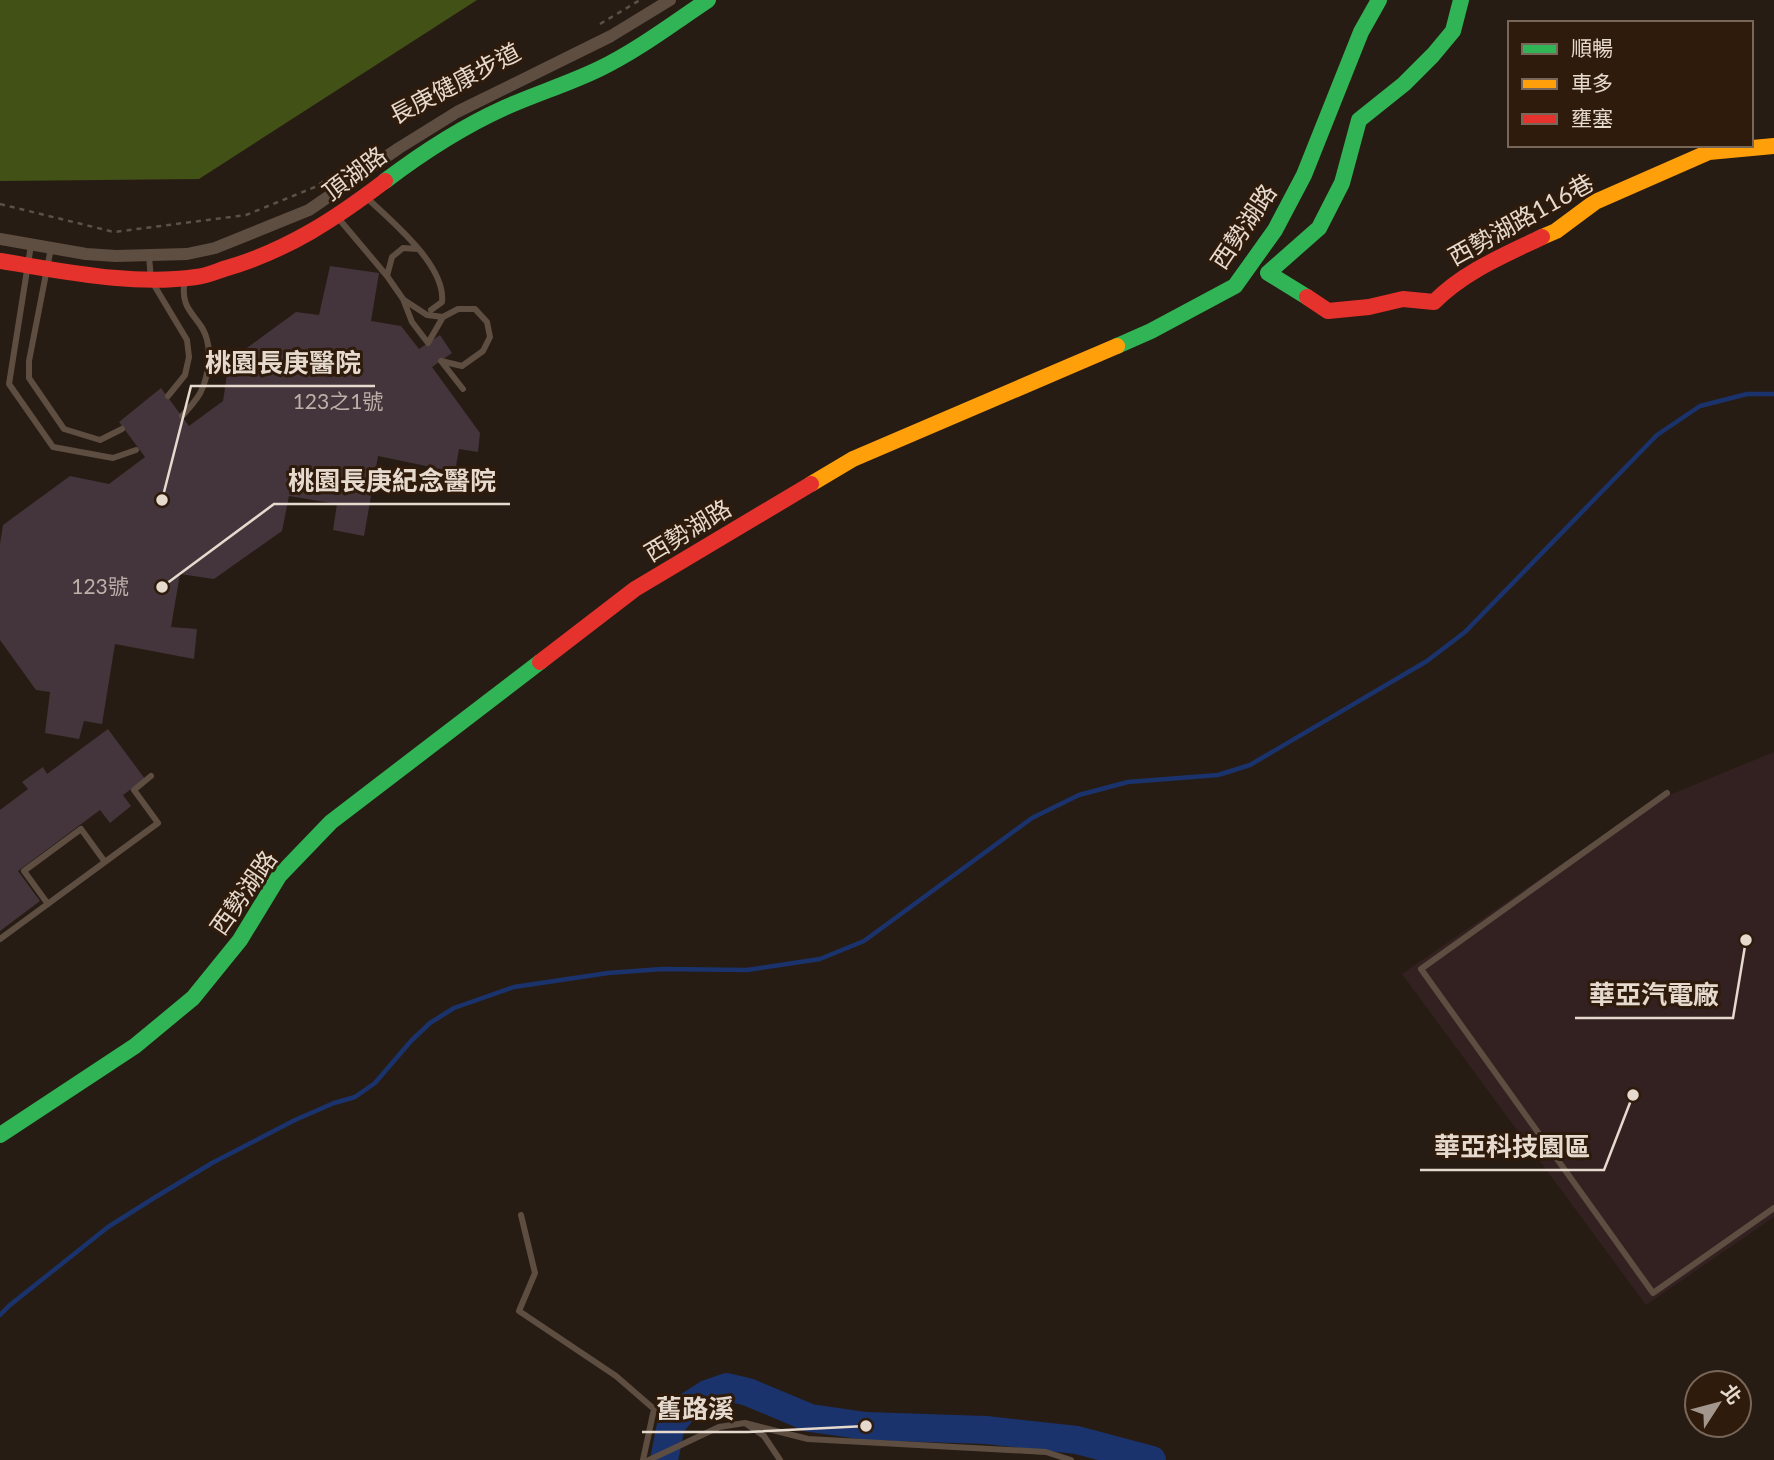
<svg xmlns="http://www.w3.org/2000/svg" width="1774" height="1460" viewBox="0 0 1774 1460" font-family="Lato,'Noto Sans TC',sans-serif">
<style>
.industrial{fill:#332121}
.forest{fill:#425217}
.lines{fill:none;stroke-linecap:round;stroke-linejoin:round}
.stream{stroke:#1a336d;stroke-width:4.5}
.river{stroke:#1a336d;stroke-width:28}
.building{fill:#43353b}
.path{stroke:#5c5147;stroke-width:2.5;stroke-dasharray:5 5;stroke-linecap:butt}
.lane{stroke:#5e4e42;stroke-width:6}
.street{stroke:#5e4e42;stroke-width:12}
.fast{stroke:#30b455;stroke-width:16}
.slow{stroke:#ff9f0a;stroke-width:16}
.jam{stroke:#e5322d;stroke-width:16}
.labels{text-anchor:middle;stroke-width:6;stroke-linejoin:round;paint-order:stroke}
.number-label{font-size:21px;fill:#bdb0a9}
.street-label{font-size:24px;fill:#e6d9ce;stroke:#2f1b0b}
.leader{fill:none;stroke:#e6d9ce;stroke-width:2.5}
.callout-dot{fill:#e6d9ce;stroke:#2f1b0b;stroke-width:2.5}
.callout-label{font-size:26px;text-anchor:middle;font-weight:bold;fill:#e6d9ce;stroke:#2f1b0b;stroke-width:6;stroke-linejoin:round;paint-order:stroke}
</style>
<rect width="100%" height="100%" fill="#271c13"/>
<!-- industrial -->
<path class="industrial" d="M1774 752V1217L1646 1305 1402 974 1650 803Z"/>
<!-- forest -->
<path class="forest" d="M0 0H477L199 179 0 181Z"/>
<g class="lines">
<!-- stream -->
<path class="stream" d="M0 1315 10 1305 108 1227 154 1198 212 1163 295 1120 334 1103 355 1097 375 1083 411 1041 430 1023 454 1008 514 987 608 973 662 969 747 970 820 959 864 941 1032 818 1079 795 1128 782 1218 775 1250 765 1427 661 1465 632 1657 435 1700 406 1747 394H1774"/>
<!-- river -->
<path class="river" d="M664 1460 671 1425 685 1408 707 1394 727 1387 748 1392 810 1418 866 1426 986 1430 1077 1440 1152 1460"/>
</g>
<!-- building -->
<path class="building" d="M330 266 379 273 371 321 401 326 419 349 440 335 452 353 432 367 480 433 478 452 459 449 455 472 378 456 364 536 333 530 337 504 289 496 282 531 214 579 180 574 171 627 197 629 194 659 115 644 102 724 84 721 79 739 45 733 50 692 36 690 0 640V544L3 525 70 476 109 484 145 457 119 422 161 388 189 426 223 401 229 361 296 312 319 315Z
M108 729 145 779 123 795 131 806 110 823 100 810 18 871 40 901 0 931V810L28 789 22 782 43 767 47 774Z"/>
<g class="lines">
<!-- path -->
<path class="path" d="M600 24 640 0
M0 204 114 232 246 215 315 187 330 177"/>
<!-- lane -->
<path class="lane" d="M366 197C391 221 446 265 442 302L431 310
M339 219 387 276 403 299 412 322 428 343 443 317
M31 245 9 384 53 447 113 458 136 450
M51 248 29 361V378L64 429 100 440 122 429
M149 256 151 280 187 340 189 357 185 375 168 396
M387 276 392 257 403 248 418 249
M404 300 427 315 443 317 458 309H475L487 322 490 337 483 351 462 366 441 361
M441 361 463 389
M182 416C189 408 199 398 202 389 208 376 211 353 207 340 202 316 178 313 185 280
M1667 793 1421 969 1653 1293 1774 1208
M48 904 24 871 81 829 105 862
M0 939 158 823 134 790 151 776
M521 1215 535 1273 519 1311 616 1376 654 1409 643 1460
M745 1423 808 1439 1046 1452 1071 1460
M649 1460 719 1427 745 1423 764 1436 780 1460"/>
<!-- street -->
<path class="street" d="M0 239 86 254 116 256 187 254 215 248 309 210 399 148 457 112 611 36 670 0"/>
<!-- fast -->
<path class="fast" d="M385 181C422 153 462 127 504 108 535 94 568 84 599 69 638 50 672 24 708 0
M1307 297 1268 273 1319 228 1342 183 1359 120 1404 84 1433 55 1453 31 1461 0
M1117 346 1151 331 1235 286 1275 230 1304 175 1361 32 1379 0
M0 1135 135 1046 193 998 240 940 279 876 331 822 540 662"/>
<!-- slow -->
<path class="slow" d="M1542 237 1556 231 1595 202 1709 152 1774 146
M811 484 853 459 1117 346"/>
<!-- jam -->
<path class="jam" d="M0 261C64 271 131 286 196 277 207 276 217 271 227 268 288 250 335 219 385 181
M1307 297 1328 311 1369 307 1403 299 1434 302C1465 271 1503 256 1542 237
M540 662 635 589 811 484"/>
</g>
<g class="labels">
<!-- number labels -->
<g class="number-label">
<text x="338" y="409">123之1號</text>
<text x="100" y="594">123號</text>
</g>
<!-- street labels -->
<g class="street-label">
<text transform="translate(455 84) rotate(-28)" y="8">長庚健康步道</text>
<text transform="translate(355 174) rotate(-37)" y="8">頂湖路</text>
<text transform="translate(1521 220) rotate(-29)" y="8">西勢湖路116巷</text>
<text transform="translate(1244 227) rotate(-56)" y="8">西勢湖路</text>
<text transform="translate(688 531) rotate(-31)" y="8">西勢湖路</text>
<text transform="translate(244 893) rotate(-55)" y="8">西勢湖路</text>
</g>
</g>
<!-- callouts -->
<path class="leader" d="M162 500L191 386H375M162 587L274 504H510M1746 940L1733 1018H1575M1633 1095L1604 1170H1420M866 1426L748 1432H642"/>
<g class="callout-dot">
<circle cx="162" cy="500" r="7"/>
<circle cx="162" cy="587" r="7"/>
<circle cx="1746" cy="940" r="7"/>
<circle cx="1633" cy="1095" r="7"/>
<circle cx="866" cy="1426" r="7"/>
</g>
<g class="callout-label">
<text x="283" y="372">桃園長庚醫院</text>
<text x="392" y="490">桃園長庚紀念醫院</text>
<text x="1654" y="1004">華亞汽電廠</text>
<text x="1512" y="1156">華亞科技園區</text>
<text x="695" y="1418">舊路溪</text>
</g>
<!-- legend -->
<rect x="1508" y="21" width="245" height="126" fill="#2f1b0b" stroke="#786759" stroke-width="2"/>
<rect x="1522" y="44" width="35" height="10" fill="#30b455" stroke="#786759" stroke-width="2"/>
<text x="1571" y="56" font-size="21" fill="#e6d9ce">順暢</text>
<rect x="1522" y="79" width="35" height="10" fill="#ff9f0a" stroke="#786759" stroke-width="2"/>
<text x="1571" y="91" font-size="21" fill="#e6d9ce">車多</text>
<rect x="1522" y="114" width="35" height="10" fill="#e5322d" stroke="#786759" stroke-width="2"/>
<text x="1571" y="126" font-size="21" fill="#e6d9ce">壅塞</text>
<!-- north arrow -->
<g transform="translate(1718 1404) rotate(54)"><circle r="33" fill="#2f1b0b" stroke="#786759" stroke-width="2"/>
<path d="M0-5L12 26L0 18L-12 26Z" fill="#a3978d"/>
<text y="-10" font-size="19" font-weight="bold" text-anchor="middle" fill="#e6d9ce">北</text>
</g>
</svg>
